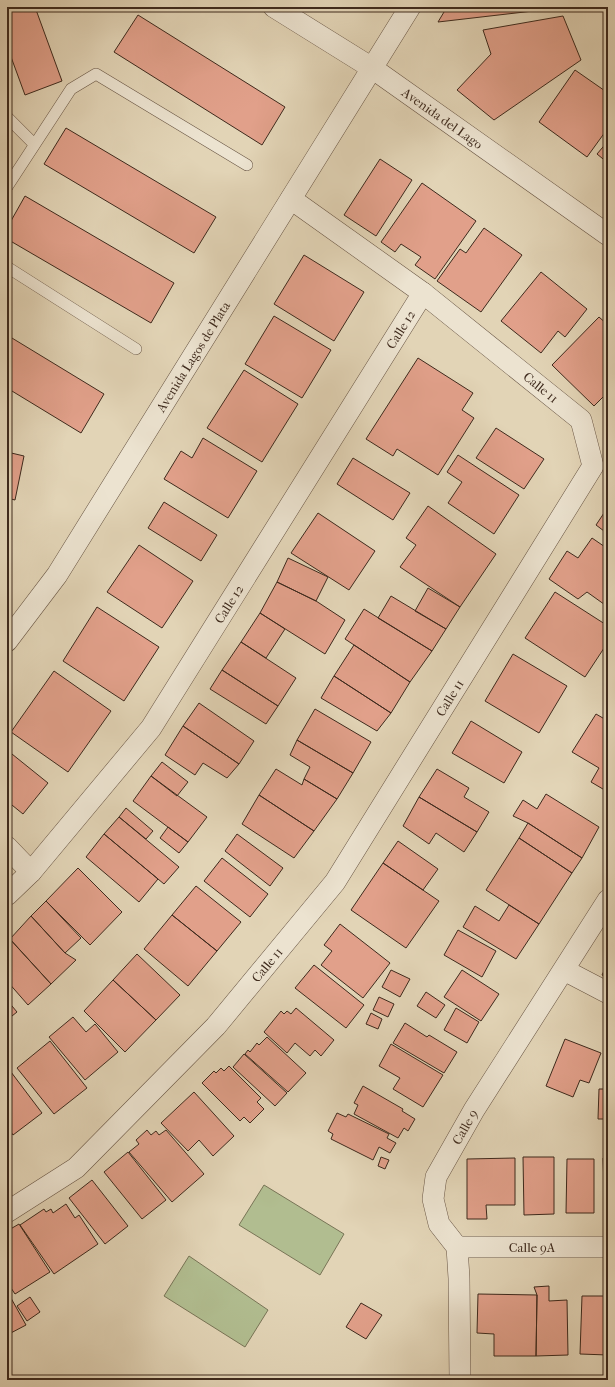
<svg xmlns="http://www.w3.org/2000/svg" width="615" height="1387" viewBox="0 0 615 1387" font-family="'IM FELL French Canon',serif">
<style>
.garden{fill:#b1bd90;stroke:#787456}
.building{fill:#e1a08a;stroke:#3e2a1d}
.lines{fill:none;stroke-linecap:round;stroke-linejoin:round}
.service-casing{stroke:#675443;stroke-width:12}
.minor-casing{stroke:#675443;stroke-width:22}
.service{stroke:#ece3d0;stroke-width:11}
.minor{stroke:#ece3d0;stroke-width:21}
.labels{text-anchor:middle;stroke-width:3;stroke-linejoin:round;paint-order:stroke}
.street-label{font-size:13px;fill:#3e2a1d;stroke:#ece3d0}
</style>
<rect width="100%" height="100%" fill="#e2d4b6"/>
<filter id="stains"><feTurbulence type="fractalNoise" baseFrequency=".005" numOctaves="4"/><feColorMatrix values="0 0 0 0 .2 0 0 0 0 .09 0 0 0 0 .02 0 0 0 .5 -.17"/></filter>
<radialGradient id="worn" r=".72"><stop offset=".6" stop-color="#630" stop-opacity="0"/><stop offset="1" stop-color="#630" stop-opacity=".3"/></radialGradient>
<!-- garden -->
<path class="garden" d="M264 1185 344 1234 320 1275 239 1225Z
M189 1256 268 1310 245 1347 164 1296Z"/>
<!-- building -->
<path class="building" d="M7 7H35L62 81 25 95 7 46Z
M447 7H558L559 8 438 22Z
M138 15 285 107 262 145 114 52Z
M563 16 581 60 494 120 457 90 491 54 483 30Z
M575 70 608 93V128L587 157 539 122Z
M66 128 216 217 194 253 44 164Z
M608 141V163L597 154Z
M380 159 412 180 376 236 344 215Z
M422 183 476 221 435 279 415 265 421 257 401 244 395 252 381 242Z
M25 196 174 283 151 323 7 239V228Z
M484 228 522 255 481 312 437 281 460 249 466 253Z
M304 255 364 292 334 341 274 304Z
M541 272 587 309 565 337 558 331 541 353 501 321Z
M274 316 331 350 302 398 245 364Z
M599 317 608 325V392L594 406 552 365Z
M7 335 104 394 81 433 7 388Z
M418 358 473 393 462 410 474 418 438 475 397 449 393 456 366 439Z
M244 370 298 404 262 462 207 428Z
M496 428 544 459 524 489 476 458Z
M203 438 257 471 228 518 164 479 181 451 192 458Z
M7 452 24 456 15 500 7 498Z
M458 455 519 495 494 534 448 503 462 482 447 472Z
M353 458 410 493 393 520 337 484Z
M164 502 217 535 201 561 148 528Z
M428 506 496 554 460 607 400 567 416 545 406 538Z
M608 507V534L596 525Z
M318 513 375 551 349 590 291 553Z
M592 538 608 549V607L587 592 578 599 549 579 567 551 578 558Z
M139 545 193 581 162 628 107 592Z
M288 558 328 577 316 601 277 582Z
M277 582 316 601 345 620 325 654 260 613Z
M428 588 460 607 446 629 415 611Z
M555 592 608 626V642L585 677 525 638Z
M391 596 446 629 432 651 378 618Z
M97 607 159 647 124 701 63 661Z
M364 609 432 651 410 682 345 639Z
M260 613 285 629 266 658 241 642Z
M241 642 296 678 278 706 222 670Z
M354 645 410 682 391 713 334 676Z
M513 654 567 686 539 733 485 701Z
M222 670 278 706 266 724 210 689Z
M54 671 111 711 68 772 11 732Z
M334 676 391 713 377 731 321 698Z
M199 703 254 741 239 764 183 726Z
M315 709 371 742 353 773 297 740Z
M596 714 608 721V792L591 782 599 768 572 752Z
M471 721 522 752 504 783 452 753Z
M183 726 239 764 227 778 203 763 195 775 165 755Z
M297 740 353 773 337 799 304 779 310 767 290 755Z
M7 750 48 783 23 814 7 801Z
M162 762 188 782 177 796 151 776Z
M276 769 302 785 304 779 337 799 314 831 259 795Z
M437 769 469 788 464 797 489 812 477 832 419 797Z
M151 776 207 817 188 842 133 801Z
M546 794 599 827 582 858 528 823 513 816 523 800 537 809Z
M259 795 314 831 294 858 242 824Z
M419 797 477 832 464 852 436 833 429 844 403 826Z
M126 808 153 831 146 839 119 817Z
M119 817 179 867 164 884 104 834Z
M528 823 582 858 572 873 519 838Z
M168 827 188 842 179 853 160 838Z
M104 834 158 879 139 902 86 857Z
M237 834 283 868 270 886 225 851Z
M519 838 572 873 539 924 486 890Z
M398 841 438 869 423 890 383 863Z
M222 858 268 894 250 917 204 881Z
M383 863 439 901 406 948 351 910Z
M78 868 122 912 90 945 46 901Z
M196 886 241 922 217 951 172 915Z
M46 901 81 938 65 953 31 916Z
M509 905 539 924 516 959 463 927 475 906 499 921Z
M172 915 217 951 188 986 144 949Z
M31 916 65 953 76 960 51 984 10 939Z
M340 924 390 963 363 998 321 965 332 951 324 945Z
M458 930 496 951 482 977 444 955Z
M7 936 51 984 28 1005 7 981Z
M137 954 180 995 156 1020 113 980Z
M608 963V978L602 975Z
M314 965 364 1005 346 1028 295 988Z
M391 970 410 979 400 997 382 987Z
M462 970 499 994 481 1021 444 997Z
M113 980 156 1020 125 1052 84 1011Z
M426 992 445 1005 436 1018 417 1006Z
M379 997 394 1004 388 1017 373 1010Z
M7 1000 17 1012 7 1020Z
M296 1008 334 1040 321 1056 315 1050 310 1056 295 1043 287 1053 264 1032 281 1011 284 1014 287 1011 291 1014Z
M456 1008 479 1022 467 1043 444 1030Z
M371 1013 382 1019 378 1029 366 1024Z
M73 1017 86 1032 95 1024 118 1052 85 1080 49 1037Z
M405 1023 427 1037 429 1035 457 1052 444 1073 393 1043Z
M267 1037 306 1073 288 1092 245 1054 248 1050 250 1052 257 1043 259 1045Z
M565 1039 601 1053 589 1083 580 1080 573 1097 546 1086Z
M50 1041 87 1088 54 1114 17 1068Z
M391 1044 443 1075 423 1107 393 1089 400 1078 379 1066Z
M244 1054 287 1093 275 1106 233 1067Z
M229 1066 261 1098 257 1102 264 1109 250 1123 244 1117 240 1121 202 1083 214 1071 216 1073 221 1068 224 1071Z
M11 1072 42 1113 13 1135 7 1126V1075Z
M363 1086 403 1109 402 1111 415 1119 408 1131 404 1128 398 1138 354 1114 358 1105 354 1103Z
M599 1089H608V1119H598Z
M194 1092 234 1136 213 1156 199 1140 188 1151 161 1123Z
M337 1113 346 1117 348 1114 389 1134 387 1138 396 1143 390 1153 379 1147 373 1160 331 1139 333 1134 328 1131Z
M147 1130 151 1135 156 1131 159 1135 166 1130 204 1174 172 1202 129 1152 139 1144 136 1140Z
M128 1152 166 1200 142 1219 104 1172Z
M381 1157 389 1160 385 1169 378 1166Z
M523 1157H554V1214L524 1215Z
M608 1157V1215H605L603 1158Z
M515 1158V1205H486L487 1219H467V1159Z
M567 1159H594V1213H566Z
M92 1180 128 1226 105 1244 69 1198Z
M66 1204 75 1218 79 1215 98 1244 54 1274 20 1225 44 1209 46 1212 51 1209 53 1213Z
M19 1224 50 1272 15 1294 7 1282V1231Z
M549 1286V1301L567 1300 568 1355 536 1356 537 1295 534 1287Z
M7 1291 26 1325 7 1335Z
M478 1294 537 1295 536 1356H494V1334L477 1333Z
M582 1296H608V1355L580 1354Z
M30 1297 40 1312 27 1321 17 1306Z
M361 1303 382 1315 366 1339 346 1327Z"/>
<g class="lines">
<defs>
<path id="service" d="M7 117 34 144
M7 187 71 89 96 74 247 165
M7 267 136 349"/>
<g id="minor">
<path id="s1" d="M274 7 372 68 608 235"/>
<path id="s2" d="M7 641 57 575 410 7"/>
<path d="M7 847 31 872"/>
<path id="s3" d="M7 895 31 872 151 728 423 293"/>
<path d="M564 970 608 993"/>
<path id="s4" d="M7 1212 76 1168 216 1026 335 882 593 466 581 420 423 293 291 199"/>
<path id="s5" d="M457 1247H608"/>
<path id="s6" d="M460 1380 459 1278 457 1247 439 1224 433 1199 436 1177 474 1110 608 900"/>
</g>
</defs>
<!-- service casing -->
<use href="#service" class="service-casing"/>
<!-- minor casing -->
<use href="#minor" class="minor-casing"/>
<!-- service -->
<use href="#service" class="service"/>
<!-- minor -->
<use href="#minor" class="minor"/>
</g>
<g class="labels">
<!-- street labels -->
<g class="street-label">
<text dy="5" stroke="none"><textPath href="#s1" startOffset="202">Avenida del Lago</textPath></text>
<text dy="5" stroke="none"><textPath href="#s3" startOffset="691">Calle 12</textPath></text>
<text dy="5" stroke="none"><textPath href="#s2" startOffset="340">Avenida Lagos de Plata</textPath></text>
<text transform="translate(541 387) rotate(39)" y="5">Calle 11</text>
<text dy="5" stroke="none"><textPath href="#s3" startOffset="367">Calle 12</textPath></text>
<text dy="5" stroke="none"><textPath href="#s4" startOffset="685">Calle 11</textPath></text>
<text dy="5" stroke="none"><textPath href="#s4" startOffset="361">Calle 11</textPath></text>
<text dy="5" stroke="none"><textPath href="#s6" startOffset="268">Calle 9</textPath></text>
<text dy="5" stroke="none"><textPath href="#s5" startOffset="75">Calle 9A</textPath></text>
</g>
</g>
<!-- margin -->
<rect width="615" height="1387" fill="none" stroke="#e2d4b6" stroke-width="24"/>
<rect x="8" y="8" width="599" height="1371" fill="none" stroke="#3e2a1d" stroke-width="2"/>
<rect x="12" y="12" width="591" height="1363" fill="none" stroke="#3e2a1d"/>
<rect width="100%" height="100%" filter="url(#stains)"/>
<rect width="100%" height="100%" fill="url(#worn)"/>
</svg>
